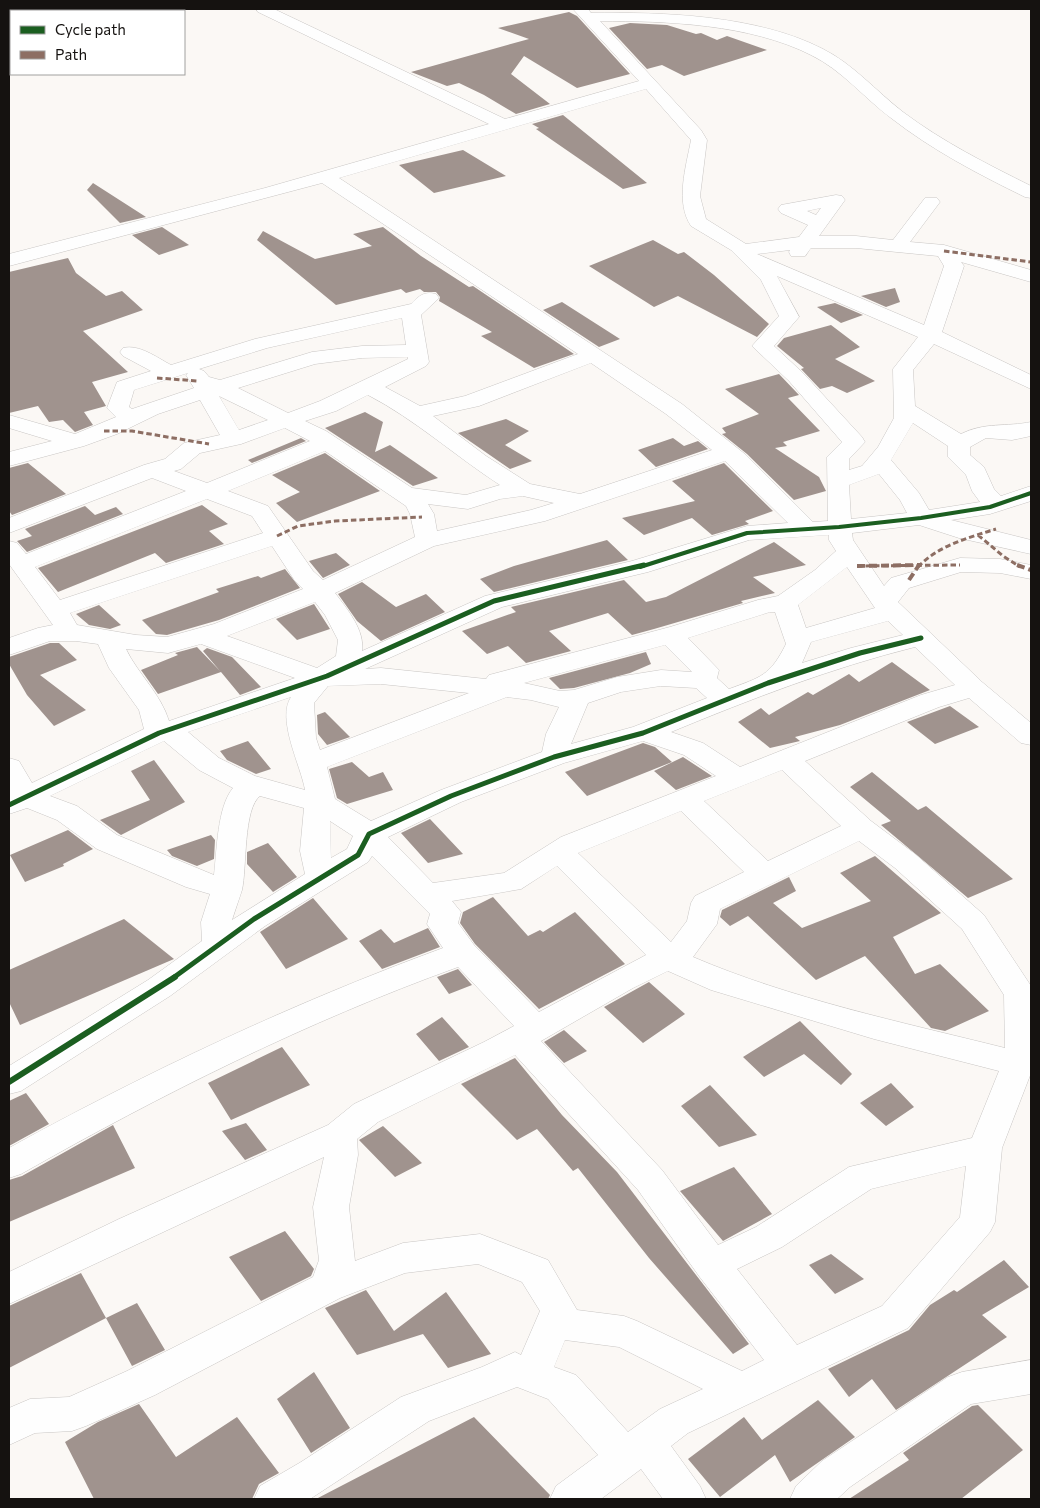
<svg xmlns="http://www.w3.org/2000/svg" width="1040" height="1508" viewBox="0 0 1040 1508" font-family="Commissioner,sans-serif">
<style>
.building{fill:#a0938e}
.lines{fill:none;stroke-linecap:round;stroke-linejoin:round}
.street-casing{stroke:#c9c6c4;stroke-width:1}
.street{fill:#fefefe;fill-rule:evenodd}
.quiet-far1{stroke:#8d6e63;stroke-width:3;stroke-dasharray:5.5 3;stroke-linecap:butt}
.quiet{stroke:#8d6e63;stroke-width:4;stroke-dasharray:8 4;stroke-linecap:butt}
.cycleway-far2-casing{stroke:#fff;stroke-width:6}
.cycleway-far1-casing{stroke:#fff;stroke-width:8}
.cycleway-casing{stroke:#fff;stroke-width:9}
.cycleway-far2{stroke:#1b5e20;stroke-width:4}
.cycleway-far1{stroke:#1b5e20;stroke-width:5}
.cycleway{stroke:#1b5e20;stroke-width:6}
</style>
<rect width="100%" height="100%" fill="#fbf8f5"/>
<!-- building -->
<path class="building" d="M569 12 577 16 630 74 577 88 524 56 511 74 550 104 516 114 484 95 459 83 447 86 411 72 529 39 498 28Z
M630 23 667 25 696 34 701 33 717 40 727 36 767 50 684 76 662 65 647 69 609 28Z
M563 115 647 183 623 189 536 129 539 128 532 124Z
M463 150 506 176 434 193 399 165Z
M93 183 146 217 120 223 87 190Z
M162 227 189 245 159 255 132 235Z
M383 227 421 256 469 287 473 286 574 354 534 368 481 336 492 332 439 301 440 297 436 292H424L420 289 406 293 401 289 336 305 257 240 263 231 315 259 372 246 353 234Z
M653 240 678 254 684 252 714 275 769 324 757 337 678 296 654 307 589 266Z
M68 258 76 273 106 296 122 291 143 310 83 331 128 372 92 382 106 406 84 412 93 425 75 432 63 420 49 422 38 406 9 413V272Z
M895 288 900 302 886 307 861 296Z
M562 302 620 339 599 347 543 310Z
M835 303 863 315 841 323 817 307Z
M831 325 860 347 835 359 875 381 847 393 832 386 820 389 801 369 804 368 777 346 784 338Z
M779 374 799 395 788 398 820 431 783 442 787 446 775 448 819 477 826 491 794 500 747 454 722 434 726 433 722 428 759 414 725 389Z
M365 412 383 422 375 452 390 445 438 478 413 486 325 428Z
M506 419 529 431 505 445 532 461 510 469 458 433Z
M301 438 306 441 252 463 248 460Z
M673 438 684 446 698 441 708 449 656 467 638 450Z
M325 453 380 491 297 522 276 503 300 492 272 475Z
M28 463 66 494 12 515 9 511V468Z
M724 463 773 511 745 521 749 524 712 535 692 518 644 535 622 518 695 501 672 481Z
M202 505 228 524 209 531 224 544 166 563 155 553 58 592 38 568Z
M85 506 95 515 116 507 123 514 27 552 17 541 32 536 25 529Z
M607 540 628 560 494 592 480 579 514 566Z
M774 542 806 565 753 577 775 593 741 601 743 603 654 629 632 635 608 613 549 631 571 651 526 663 508 646 487 654 462 631 516 612 511 607 624 580 646 602 666 597Z
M336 553 350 565 323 578 309 561Z
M285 569 300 588 219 620 167 635 156 634 142 620 219 592 216 589 258 576 261 578Z
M362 582 396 607 426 594 445 612 381 641 357 621 338 594Z
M314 604 330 629 297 640 276 619Z
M99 605 121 625 110 629 89 625 76 614Z
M50 643H59L77 660 40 675 86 710 54 726 27 695 9 664V657Z
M197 647 220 671 203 651 207 648 232 657 261 687 240 695 221 672 158 694 141 670 178 655 175 653Z
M646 652 651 664 630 673 574 688 560 689 549 678Z
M892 662 930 690 840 725 795 737 800 741 770 748 738 722 761 708 769 715 808 692 813 695 849 674 859 682Z
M950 706 979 727 935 744 907 722Z
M325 712 350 737 327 745 318 734 317 715Z
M248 741 271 769 256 774 227 760 220 751Z
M643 743 655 747 672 762 587 796 565 772Z
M683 757 712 776 676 790 654 771Z
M154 760 185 802 121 835 118 833 100 820 150 800 131 771Z
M352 762 369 777 383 772 393 790 347 804 337 798 329 769Z
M872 772 918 810 926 806 1013 879 968 898 881 825 891 821 850 787Z
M430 819 463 854 428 863 401 833Z
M68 830 93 849 63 864 64 866 25 882 10 855Z
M211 835 215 840 214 859 197 866 172 856 167 850Z
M268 843 297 877 273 892 247 864V852Z
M875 856 941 913 893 937 915 974 940 964 989 1011 945 1031 931 1028 865 956 816 980 748 916 730 926 720 917 722 910 789 877 796 891 773 903 802 928 871 901 840 873Z
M493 897 528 936 540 930 543 932 575 912 625 964 539 1009 475 944 460 923 463 912Z
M313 898 348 939 286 969 260 932Z
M124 919 174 959 20 1025 9 1002V970Z
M428 928 440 947 382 969 359 941 381 929 394 943Z
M458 969 472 985 449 994 437 977Z
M649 982 685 1014 643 1043 604 1007Z
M442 1017 469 1047 439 1061 416 1034Z
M800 1021 852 1074 841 1085 804 1054 764 1077 743 1057Z
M564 1030 587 1051 564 1063 544 1042Z
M282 1047 310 1085 231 1120 208 1083Z
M515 1058 562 1115 617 1172 749 1344 733 1354 649 1258 578 1168 573 1171 537 1129 517 1140 461 1084Z
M891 1083 914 1107 886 1126 860 1103Z
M710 1085 757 1135 719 1147 681 1106Z
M26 1093 49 1124 9 1146V1101Z
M246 1123 267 1150 245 1160 222 1131Z
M113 1125 135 1168 9 1222V1180L22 1176Z
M383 1126 422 1163 395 1177 359 1140Z
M734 1167 772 1214 723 1241 680 1191Z
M285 1231 314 1269 311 1276 261 1301 229 1257Z
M831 1254 864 1279 835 1294 809 1265Z
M1004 1260 1029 1287 982 1315 1007 1337 896 1410 872 1379 849 1397 828 1369 909 1330 930 1305 954 1290 957 1292Z
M81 1273 106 1318 9 1368V1306Z
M366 1290 394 1331 446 1292 491 1354 448 1368 423 1334 357 1355 325 1308Z
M137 1303 165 1350 132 1366 106 1318Z
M314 1372 350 1428 311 1453 277 1399Z
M818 1400 855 1437 790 1482 775 1455 720 1497 688 1459 744 1417 762 1440Z
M139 1404 176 1457 237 1417 279 1473 259 1484 252 1499H94L65 1442 98 1422Z
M978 1405 1023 1450 961 1499H849L909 1460 903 1453 972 1406Z
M474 1417 550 1495 548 1499H316Z"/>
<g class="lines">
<defs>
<path id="street" d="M256 9H274L505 119 639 81 573 9H588L591 13C663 12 757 15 823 49 853 64 876 91 903 112 943 142 987 164 1031 186V198L1025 197C978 174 932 150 891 118 864 98 842 70 811 55 750 24 667 21 600 21L701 130 707 140 700 196 706 219 746 244 799 237 808 225 781 213 778 209 781 205 836 195 842 196 845 200 819 236H856L893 240 925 198H937L940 202 910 242 944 245 1031 270V282L961 262 964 266 942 332 1031 375V389L934 344 913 370 915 406 961 434C984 422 1007 427 1031 422V436L1012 440 986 438 970 447V455L984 467 994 489 1001 496 1031 486V501L990 514 951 520 1031 540V554L959 538 919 525 852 533 853 540 884 586 891 578 960 558 1000 559 1031 565V579L1000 573 961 572 909 588 898 602 982 682 1031 723V745L1021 743 969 698 939 707 805 761 871 821 915 854 984 915 1031 986V1073L1002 1148 995 1222 990 1232 908 1328 688 1433 671 1446 700 1486 706 1499H663L641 1469 601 1499H550L556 1486 598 1455 548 1399 517 1387 429 1421 310 1499H254L260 1486 301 1462 401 1397 482 1367 515 1352 521 1355 540 1311 522 1282 478 1264 405 1273 340 1298 155 1395 86 1426 72 1431 35 1433 9 1445V1408L30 1399 69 1397 127 1371 313 1277 319 1260 313 1207 324 1157 9 1304V1272L119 1219 328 1125 354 1104 484 1042 514 1026 458 967C306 1022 162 1094 21 1174L9 1178V1148C149 1071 293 1003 443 948L427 924 430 914 372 856 368 862 265 926 170 996 21 1091 9 1094V1066L148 980 202 941 201 922 210 894 186 887 97 849 57 820 27 808 9 814V758L19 761 32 783 144 729 139 710 109 668 98 644 76 641H50L9 655V638L38 628 53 625 9 564V541L17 543 26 554 186 491 152 478 9 533V518L144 465 165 459 184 443 220 435 200 400 158 414 117 434 84 446 9 466V452L52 441 9 428V415L75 434 116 417 107 408 117 382 151 371 123 356 120 352 123 348C139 344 156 357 171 365L255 339 411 304C419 296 424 291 436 294L439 298 421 315 429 362 426 366 385 387 420 406 465 396 578 354 322 183 9 266V254L265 188 489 124 258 12ZM646 89 691 140C686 167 675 202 691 226L731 250 761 280 779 316 752 346 789 381 842 442 827 457 828 521 813 522 746 455 682 404 339 178ZM821 208 816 215 807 211ZM811 248H856L938 256 944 266 924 325 757 254 790 250 789 252 791 256H805ZM777 276 918 337 893 369 894 418 878 447 862 466 849 470V459L865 442 862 437 803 373 774 346 799 317ZM402 318 406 345 362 346 312 352 220 380 209 377 204 371 199 369 267 348ZM408 357V359L320 401 288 413 238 388 315 364 362 358ZM591 363 666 414 712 450 580 494 530 484 486 456 433 416 479 406ZM188 373 186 375 194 388 132 409 129 407 134 390ZM368 395C416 420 455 456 500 485L466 495 412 488 326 431 305 421 336 411ZM219 396 268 420 239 430ZM913 423 948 446V457L966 475 972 491 980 502 929 510 919 493 891 460ZM285 428 310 441 207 483 174 471 181 469 200 453 241 444ZM325 451 406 506 410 514 415 537 323 580 313 571 268 506 228 491ZM725 461 788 523 747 526 632 561 485 596 362 651C365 630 347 609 335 593L434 546 545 521ZM879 474 900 500 907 513 851 519 849 485ZM523 496 554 503 531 510 437 531 434 514 428 504 468 509 500 499ZM207 499 252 516 263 533 60 600 35 567ZM829 535V540L836 551 815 570 778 596 758 600 670 627 489 675 486 679 381 668 365 669 502 607 648 572 749 540ZM272 546 295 581 303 589 214 624 167 637 136 635 77 625 70 613ZM847 567 875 608 806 628 798 605ZM315 602 325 615 338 640 336 656 317 668 227 636ZM770 612H775L786 644C770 676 761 677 729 689L717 678 719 670 688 638ZM888 621 903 635 851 648 802 663 811 642ZM201 644 295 678 169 721C161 694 138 674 126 649L168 653ZM665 645 692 672 661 670 617 677 574 690 560 691 524 683ZM915 647 955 685 921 695 740 767 703 743 671 732C751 699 831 668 915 647ZM381 684 469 693 320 750 316 738 314 703 328 686ZM661 686 696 688 707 698 633 727 571 744 588 703 621 692ZM291 697C276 719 301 766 305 790L255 776 219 758 188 732ZM507 697 531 700 559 707 546 734 542 752 441 790 371 821 335 799 327 767ZM164 741 199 770 233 788C217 807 217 851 214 875L117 835 77 806 50 796ZM643 741 684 755 716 776 561 837 504 873 433 883 388 837 461 802 564 763ZM782 770 841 826 768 861 704 801ZM260 796 304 808 300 851 305 874 232 920C235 910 239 900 242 890 247 869 243 808 260 796ZM681 811 744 872 695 896 691 903 687 921 671 942 578 853ZM330 821 353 836 347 849 331 858ZM859 841 895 868 962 929 1004 995 1005 1048C901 1022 791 999 693 957L717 924 720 909ZM557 866 646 955 539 1012 474 945 458 923 461 912 452 901 521 889ZM668 971 711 990 874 1039 999 1071 972 1138 849 1167 756 1227 718 1245 662 1170 541 1041 633 988ZM515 1055 638 1190 699 1276 764 1360 742 1371 637 1321 624 1316 577 1310 548 1260 480 1234 403 1243 355 1261 349 1207 358 1155 357 1139 378 1122ZM966 1166 960 1217 882 1306 797 1345 737 1269 782 1247 871 1189ZM565 1340 619 1347 703 1389 660 1409 628 1432 576 1375 554 1367Z
M1031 1360V1394L971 1404 850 1487 837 1499H790L796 1486 822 1461 948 1377 962 1372Z"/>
</defs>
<!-- street casing -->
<use href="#street" class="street-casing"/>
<!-- street -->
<use href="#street" class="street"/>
<!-- quiet-far1 -->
<path class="quiet-far1" d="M944 251 1031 262
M157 378 198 381
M104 431H132L209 444
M978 535 1003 556 1020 567
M277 536 298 526 335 521 422 517
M857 566 960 565
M918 567C939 545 968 538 996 529"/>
<!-- quiet -->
<path class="quiet" d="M1017 565 1031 570
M857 566 921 565
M909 580 919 565"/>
<defs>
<path id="cycleway-far2" d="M640 567 747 533 839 527 921 518 990 507 1031 493"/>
<path id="cycleway-far1" d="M9 805 159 733 327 676 494 601 644 565
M173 978 254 919 358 855 369 834 451 796 554 757 643 733 768 683 860 653 921 638"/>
<path id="cycleway" d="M9 1082 175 977"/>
</defs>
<!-- cycleway-far2 casing -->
<use href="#cycleway-far2" class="cycleway-far2-casing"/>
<!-- cycleway-far1 casing -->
<use href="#cycleway-far1" class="cycleway-far1-casing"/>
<!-- cycleway casing -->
<use href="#cycleway" class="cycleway-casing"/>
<!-- cycleway-far2 -->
<use href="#cycleway-far2" class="cycleway-far2"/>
<!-- cycleway-far1 -->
<use href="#cycleway-far1" class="cycleway-far1"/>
<!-- cycleway -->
<use href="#cycleway" class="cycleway"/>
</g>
<!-- border -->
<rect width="1040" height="1508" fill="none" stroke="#151210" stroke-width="20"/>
<!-- legend -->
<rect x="10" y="10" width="175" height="65" fill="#ffffff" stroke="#a1a09f"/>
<rect x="20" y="26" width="25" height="8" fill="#1b5e20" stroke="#a1a09f"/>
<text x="55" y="35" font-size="15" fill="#151210">Cycle path</text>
<rect x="20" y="51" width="25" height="8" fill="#8d6e63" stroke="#a1a09f"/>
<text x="55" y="60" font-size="15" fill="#151210">Path</text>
</svg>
